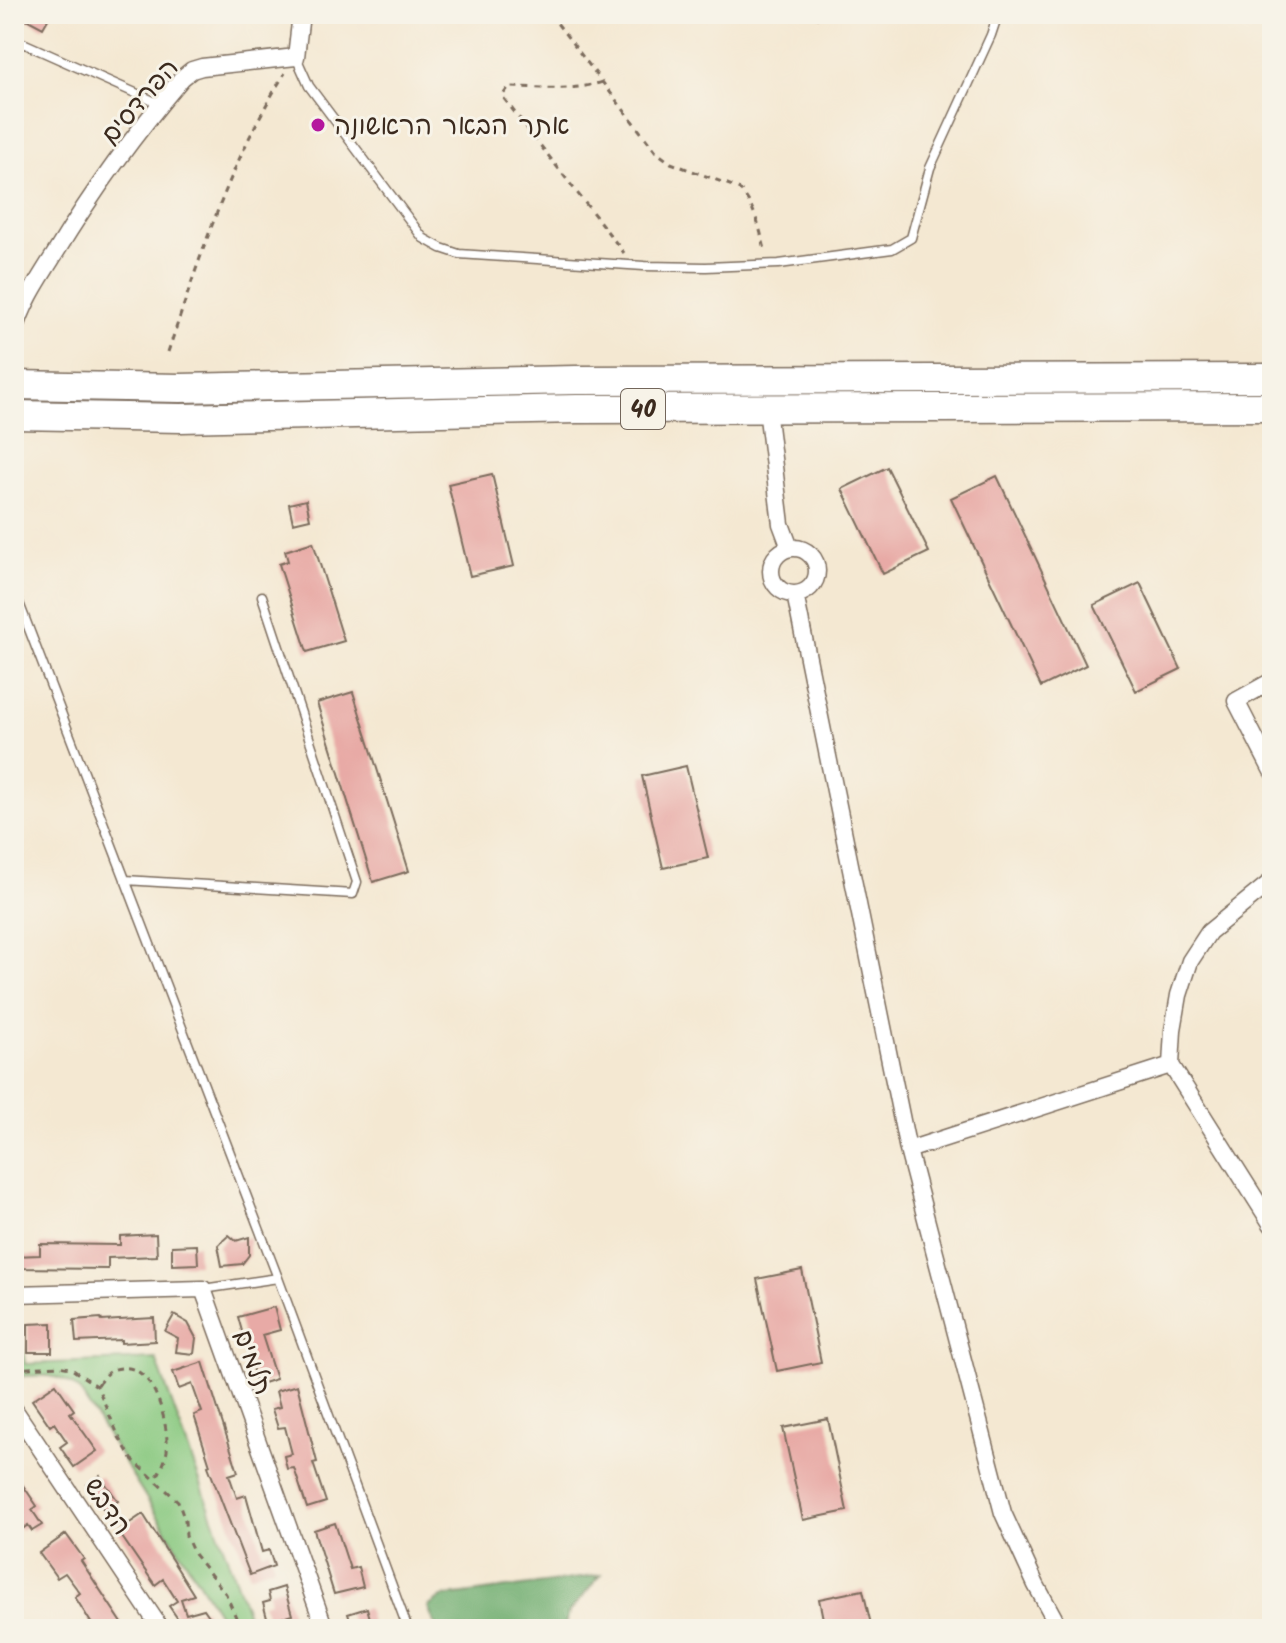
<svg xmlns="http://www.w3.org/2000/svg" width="1286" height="1643" viewBox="0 0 1286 1643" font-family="Kalam,'Playpen Sans Hebrew',sans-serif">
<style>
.green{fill:#8ac981;stroke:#627a50;stroke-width:2}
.forest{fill:#6fad6f;stroke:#556c46;stroke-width:2}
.building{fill:#e8aaa6}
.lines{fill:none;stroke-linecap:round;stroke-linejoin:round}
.lane-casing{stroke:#7c6c5d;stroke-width:11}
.street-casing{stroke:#7c6c5d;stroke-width:19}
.highway-casing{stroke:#7c6c5d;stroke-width:31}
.path{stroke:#7c6c5d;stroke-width:3;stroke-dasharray:6 6;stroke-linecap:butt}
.lane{stroke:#fff;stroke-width:8}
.street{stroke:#fff;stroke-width:16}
.highway{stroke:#fff;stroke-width:28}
.poi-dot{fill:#b5179e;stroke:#f7f3e8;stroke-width:3}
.labels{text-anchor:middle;stroke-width:6;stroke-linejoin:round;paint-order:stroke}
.shield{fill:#f7f3e8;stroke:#73665b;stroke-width:2}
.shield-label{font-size:24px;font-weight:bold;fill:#3b2a1e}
.street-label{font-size:26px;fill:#3b2a1e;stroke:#f7f3e8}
.poi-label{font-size:26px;fill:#3b2a1e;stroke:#f7f3e8;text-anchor:start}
</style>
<rect width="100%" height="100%" fill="#f7f3e8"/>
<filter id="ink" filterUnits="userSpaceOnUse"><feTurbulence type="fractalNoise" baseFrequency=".0125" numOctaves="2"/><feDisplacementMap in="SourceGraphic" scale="16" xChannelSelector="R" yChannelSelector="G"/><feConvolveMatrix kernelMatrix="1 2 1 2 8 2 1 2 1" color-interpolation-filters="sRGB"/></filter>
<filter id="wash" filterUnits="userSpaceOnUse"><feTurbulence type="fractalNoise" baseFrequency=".006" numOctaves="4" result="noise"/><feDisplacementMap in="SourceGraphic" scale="32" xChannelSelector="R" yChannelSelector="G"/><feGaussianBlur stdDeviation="1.8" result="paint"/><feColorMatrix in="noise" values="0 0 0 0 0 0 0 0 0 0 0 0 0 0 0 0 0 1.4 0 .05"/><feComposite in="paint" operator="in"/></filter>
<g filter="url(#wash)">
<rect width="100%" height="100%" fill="#f4e8d2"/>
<!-- green -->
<path class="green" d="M19 1310 25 1364 156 1359 253 1629H228L79 1390C58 1372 41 1375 14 1377V1311Z"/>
<!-- forest -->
<path class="forest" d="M601 1575 569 1612 565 1629H437L428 1607 442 1597Z"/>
<g id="blocks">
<!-- building -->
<path class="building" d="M17 14H51L43 28Z
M1250 14H1272V31Z
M887 467 929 552 883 574 842 489Z
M492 474 514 566 470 576 448 484Z
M997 476 1086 665 1041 687 951 498Z
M306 500 310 519 293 523 289 504Z
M313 542 344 641 307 652 279 564 288 561 285 551Z
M1140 583 1181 669 1136 691 1094 605Z
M353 692 409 871 373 882 317 703Z
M686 766 708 858 663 868 642 776Z
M156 1234 157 1256 108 1258V1269L14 1268V1256L40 1255V1244L120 1245V1236Z
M229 1235 236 1241 249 1237V1255L242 1264 222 1266 218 1245Z
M197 1245 198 1264 172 1265V1246Z
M802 1270 821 1362 777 1371 757 1279Z
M274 1307 280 1330 262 1335 276 1379 257 1385 238 1317Z
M174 1315 188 1323 196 1338 194 1354 176 1352 178 1338 165 1331Z
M101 1318 102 1321 154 1318 155 1341 121 1343V1340L76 1342 74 1320Z
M52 1323V1352H28V1324Z
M203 1362 238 1472 229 1475 237 1498 246 1495 262 1552 269 1550 274 1566 250 1575 208 1466 210 1465 194 1415 202 1412 192 1384 179 1389 173 1372Z
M56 1384 74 1410 70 1413 97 1451 74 1467 60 1447 67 1442 54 1423 50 1426 32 1400Z
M297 1385 317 1462 313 1463 326 1502 307 1508 294 1468 287 1469 284 1456 292 1454 285 1427 278 1428 272 1409 280 1407 276 1391Z
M828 1419 847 1511 803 1520 783 1428Z
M14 1472 37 1506 32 1510 42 1525 32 1531 28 1525 21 1530 14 1520Z
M100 1476 118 1501 104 1510 87 1485Z
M143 1514 194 1595 181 1599 186 1614 204 1609 211 1619 197 1629H185L169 1606 177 1601 163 1579 155 1585 118 1531Z
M335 1523 350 1569 358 1567 363 1587 334 1594 314 1530Z
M66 1534 84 1559 81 1561 126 1629H95L75 1597 80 1593 65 1573 57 1578 39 1553Z
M284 1587 292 1615 268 1622 263 1603 270 1601 268 1592Z
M863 1590 872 1629H825L819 1599Z
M367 1608 373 1629H353L348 1614Z"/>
</g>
</g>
<g filter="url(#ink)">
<use href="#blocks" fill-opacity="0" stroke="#7c6c5d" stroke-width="2"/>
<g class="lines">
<defs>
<path id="lane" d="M14 39 160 104
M296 57 309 86 423 238 441 248 459 254 644 266 706 267 779 264 892 249 911 238 930 168 991 35 998 14
M14 590 278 1278 408 1629
M125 880 353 894 357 882 262 596
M203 1289 278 1278"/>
<path id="street" d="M14 334C22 304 39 279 56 252 93 191 136 132 182 78L192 70 202 67 296 57 301 14
M767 409 781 524 790 548
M771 571a23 23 0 1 1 46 0a23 23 0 1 1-46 0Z
M795 594 908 1150 1003 1513 1036 1585 1060 1629
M1272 681 1236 701 1272 771
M1272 881 1209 932 1190 961 1179 995 1173 1030 1171 1065 1272 1225
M908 1150 1171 1065
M14 1294 203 1289 325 1629
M14 1409 161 1629"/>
<path id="highway" d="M14 385 180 388 576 380 1272 378
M14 415 181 418 577 409 1272 407"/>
</defs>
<!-- lane casing -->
<use href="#lane" class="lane-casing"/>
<!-- street casing -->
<use href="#street" class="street-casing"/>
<!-- highway casing -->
<use href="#highway" class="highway-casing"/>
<!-- path -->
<path class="path" d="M550 14 656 152 671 163 738 188C755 204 760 231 766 253
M815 14 821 23
M602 82C572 92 539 87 509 87L502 96 624 253
M168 352C200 257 231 159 285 73
M14 1369 58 1366 70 1368 97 1386 119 1437 132 1459 178 1501 185 1521 186 1536 194 1554 226 1594 241 1629
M98 1385C104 1375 109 1369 121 1368 155 1363 169 1426 167 1451 165 1462 161 1470 155 1480"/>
<!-- lane -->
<use href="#lane" class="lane"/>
<!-- street -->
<use href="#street" class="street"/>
<!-- highway -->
<use href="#highway" class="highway"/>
</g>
</g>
<!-- markers -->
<circle class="poi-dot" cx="318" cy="125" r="8"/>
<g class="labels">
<!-- shield labels -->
<rect class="shield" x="621" y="389" width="44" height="40" rx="6"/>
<g class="shield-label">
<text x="643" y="417">40</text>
</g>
<!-- street labels -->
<g class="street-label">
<text transform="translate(139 101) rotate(-49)" y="9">הפרדסים</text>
<text transform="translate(254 1362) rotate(70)" y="9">תלמים</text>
<text transform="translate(108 1506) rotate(56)" y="9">הדבש</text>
</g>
<!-- poi labels -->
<g class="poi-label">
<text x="334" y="134">אתר הבאר הראשונה</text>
</g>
</g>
<!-- margin -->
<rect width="1286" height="1643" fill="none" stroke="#f7f3e8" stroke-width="48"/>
</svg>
